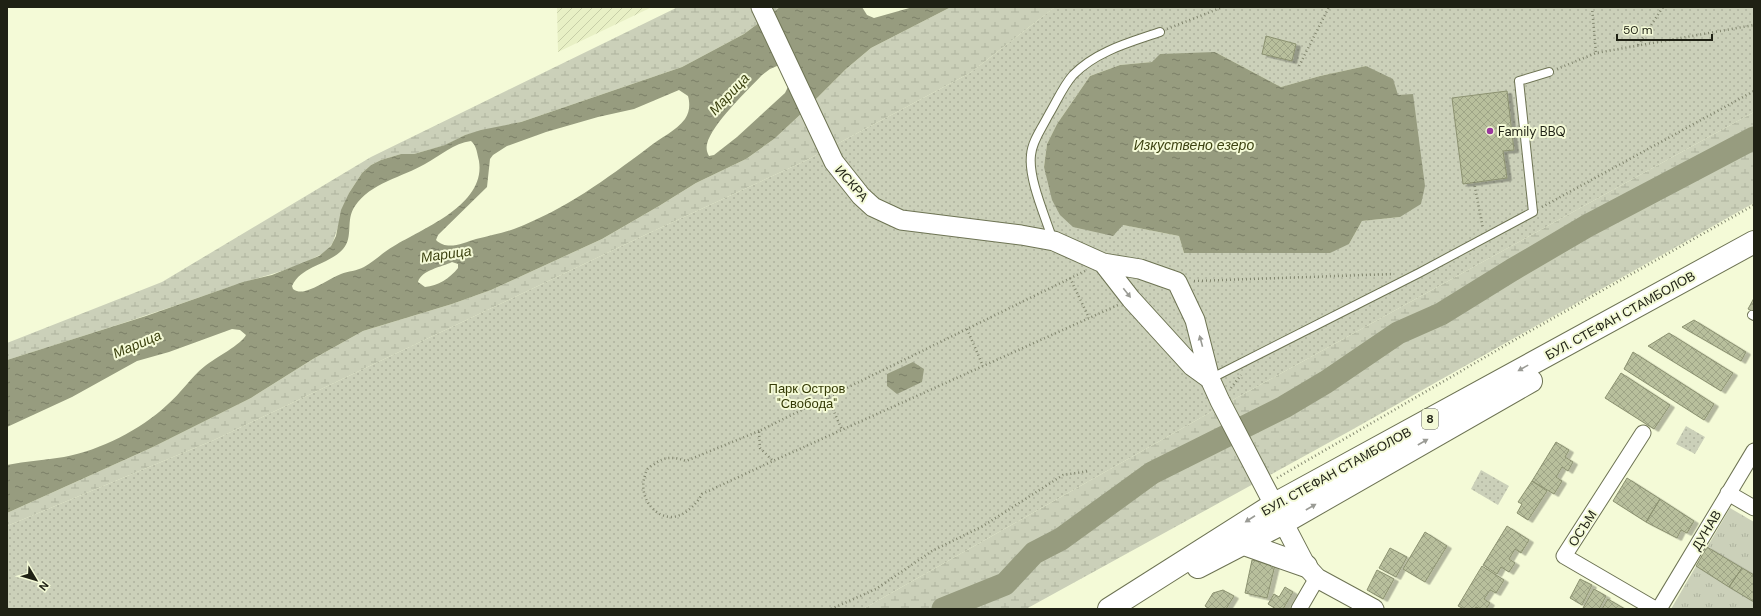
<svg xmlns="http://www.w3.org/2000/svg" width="1761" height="616" viewBox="0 0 1761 616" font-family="'DM Sans',sans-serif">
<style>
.industrial{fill:url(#industrial-furrows)}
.grass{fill:url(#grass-tufts)}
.wetland{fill:url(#wetland-marsh)}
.park{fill:url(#park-dots);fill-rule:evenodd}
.water{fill:url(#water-ripples);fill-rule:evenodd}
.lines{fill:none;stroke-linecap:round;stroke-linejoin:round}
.river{stroke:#979c7f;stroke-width:23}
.building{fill:url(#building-cross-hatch);stroke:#8b9170;filter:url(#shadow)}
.service-casing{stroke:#6d7353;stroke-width:10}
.minor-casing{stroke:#6d7353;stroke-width:17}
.tertiary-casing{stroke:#6d7353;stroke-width:21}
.primary-casing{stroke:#6d7353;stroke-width:24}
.path{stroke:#81856e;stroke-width:2.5;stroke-dasharray:1 3;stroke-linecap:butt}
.service{stroke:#fff;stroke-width:8}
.minor{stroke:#fff;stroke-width:15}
.tertiary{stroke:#fff;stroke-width:19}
.primary{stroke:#fff;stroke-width:22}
.oneway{fill:#9a9b95}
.poi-dot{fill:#99369d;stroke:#f4fad7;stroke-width:1.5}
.labels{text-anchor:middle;stroke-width:4;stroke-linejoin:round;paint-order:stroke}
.shield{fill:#f4fad7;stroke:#5f624e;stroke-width:1}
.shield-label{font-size:12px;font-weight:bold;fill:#1f2114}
.poi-label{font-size:13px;fill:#1f2114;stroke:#f4fad7;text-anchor:start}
.street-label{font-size:13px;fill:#1f2114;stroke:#f4fad7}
.park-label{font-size:13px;fill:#343a05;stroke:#f4fad7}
.water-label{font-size:14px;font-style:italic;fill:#3c4210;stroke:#f4fad7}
</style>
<defs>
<pattern id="industrial-furrows" width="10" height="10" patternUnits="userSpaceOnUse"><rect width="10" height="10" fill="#e8f0c5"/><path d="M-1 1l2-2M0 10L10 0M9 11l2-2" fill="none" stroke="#c7cea8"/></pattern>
<pattern id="grass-tufts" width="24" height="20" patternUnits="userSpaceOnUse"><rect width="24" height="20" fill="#cbd0b9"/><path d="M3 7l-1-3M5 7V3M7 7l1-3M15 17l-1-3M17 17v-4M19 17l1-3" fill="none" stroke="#aeb29e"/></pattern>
<pattern id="wetland-marsh" width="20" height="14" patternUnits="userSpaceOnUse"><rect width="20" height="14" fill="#cbd0b9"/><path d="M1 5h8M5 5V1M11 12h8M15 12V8" fill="none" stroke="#aeb29e"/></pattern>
<pattern id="park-dots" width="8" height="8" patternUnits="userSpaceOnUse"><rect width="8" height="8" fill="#cbd0b9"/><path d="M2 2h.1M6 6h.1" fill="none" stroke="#aeb29e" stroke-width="1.8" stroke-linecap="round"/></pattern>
<pattern id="water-ripples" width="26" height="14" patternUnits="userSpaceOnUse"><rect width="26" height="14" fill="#979c7f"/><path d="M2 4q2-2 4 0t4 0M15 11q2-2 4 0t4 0" fill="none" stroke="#7b7f67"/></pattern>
<pattern id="building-cross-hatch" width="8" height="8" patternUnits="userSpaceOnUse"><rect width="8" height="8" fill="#b8bf9c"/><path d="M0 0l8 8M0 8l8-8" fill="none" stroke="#9ea486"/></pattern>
<filter id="shadow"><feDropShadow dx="4.5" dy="2.5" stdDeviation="0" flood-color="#0004"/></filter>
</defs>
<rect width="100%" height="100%" fill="#f4fad7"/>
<!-- industrial -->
<path class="industrial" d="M557 7H652L558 52Z"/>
<!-- grass -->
<path class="grass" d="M1730 508 1754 522V609H1671Z"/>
<!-- wetland -->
<path class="wetland" d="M678 7H780L744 34 682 67 521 122 465 135 446 145 414 154H401L381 160 371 165 362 173 349 193 333 242C330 248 324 253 318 256 290 271 259 277 229 287 155 313 81 337 7 360V343L162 282 371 157Z
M951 7H1055L970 73 805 161 647 234 214 440 7 526V513L153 447 251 398 313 359 363 331 452 304 491 290 602 239 659 206 696 183 746 159 774 139 802 113 846 69 871 48Z
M1754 112V203L1348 432 1026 609H863L1211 412Z"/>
<!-- park -->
<path class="park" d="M1055 7H1754V112L1211 412 863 609H7V526L214 440 647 234 805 161 970 73ZM1215 52 1281 87 1320 76 1366 66 1398 95H1413L1400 217 1362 221 1349 244 1184 253 1179 236 1123 225 1044 167 1047 144 1057 124 1090 76 1120 65 1152 62Z
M1686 426 1705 437 1695 454 1676 444Z
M1481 470 1509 486 1498 505 1471 489Z"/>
<!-- water -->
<path class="water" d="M780 7H862L867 15 874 18 913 7H951L871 48 846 69 802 113 774 139 746 159 696 183 659 206 602 239 491 290 452 304 363 331 313 359 251 398 153 447 7 513V465C26 461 45 460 64 457 101 450 140 430 167 405 181 393 191 377 205 366 215 358 242 344 246 335L240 330 232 329 169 352 137 361 72 397 7 427V360L146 316 243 282 272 275 319 256 331 246 336 236 341 210 349 193 362 173 371 165 381 160 401 154H414L445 145 465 135 481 130 521 122 682 67 744 34ZM777 66H780L789 85 785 93 737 137 714 155 709 156C707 152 706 149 707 144 712 124 747 91 762 75L770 69ZM679 90 688 96C690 103 690 112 685 119 676 131 660 138 649 147 605 180 566 209 514 229 502 233 489 236 476 239 463 243 447 251 436 240L438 235 487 187 490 159 493 155 507 146 546 132 598 117 634 109ZM471 141C477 146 477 154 479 161 486 205 423 228 394 246 383 252 375 261 364 267 357 271 348 271 341 274 329 279 317 288 305 291 301 292 297 292 293 289L292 286C302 265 329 265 343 249 354 237 345 220 355 206 370 183 403 177 425 164 440 156 454 143 471 141ZM452 262 458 264V268C450 278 438 286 425 287L418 282C421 270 442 267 452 262Z
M1215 52 1281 87 1320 76 1366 66 1393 79 1398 95 1413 94 1425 186 1421 204 1400 217 1362 221 1349 244 1330 253H1184L1179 236 1123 225 1113 236 1073 227 1060 215 1052 200 1044 167 1047 144 1057 124 1090 76 1120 65 1152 62 1160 54Z
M913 362 924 369 922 382 897 394 887 386V374Z"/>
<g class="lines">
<!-- river -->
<path class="river" d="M943 609 1005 584 1034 553 1061 539 1152 473 1284 407 1326 382 1398 333 1441 314 1512 270 1587 226 1754 138"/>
</g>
<!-- building -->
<path class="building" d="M1266 36 1296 44 1292 61 1262 54Z
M1507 91 1514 150 1503 151 1507 178 1463 184 1452 98Z
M1754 298V312L1748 309Z
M1694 320 1746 352 1741 361 1682 327Z
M1669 333 1733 373 1721 391 1648 346Z
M1633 352 1714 404 1704 420 1624 369Z
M1621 373 1670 405 1654 429 1605 398Z
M1556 442 1569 450 1565 457 1573 462 1568 471 1562 467 1556 477 1562 481 1554 494 1532 481Z
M1627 478 1660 499 1646 522 1613 501Z
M1532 481 1547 491 1528 520 1517 513 1522 504 1518 502Z
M1660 499 1694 521 1687 533 1681 530 1677 538 1646 522Z
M1507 526 1529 540 1521 553 1515 549 1509 559 1515 563 1509 572 1501 567 1497 574 1483 565Z
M1425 532 1447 546 1425 582 1403 569Z
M1707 547 1742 568 1729 587 1696 566Z
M1390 548 1407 557 1396 577 1379 568Z
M1252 560 1275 565 1267 598 1245 593Z
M1482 566 1504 580 1496 593 1490 590 1484 599 1490 603 1486 609H1480L1476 607 1475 609H1464L1458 606Z
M1742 568 1754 575V602L1729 587Z
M1377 570 1394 579 1383 599 1367 590Z
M1580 579 1592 585 1582 605 1570 598Z
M1285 587 1293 592 1283 609H1276L1268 604 1274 594 1279 597Z
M1594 589 1606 596 1599 609H1584L1583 608Z
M1223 590 1234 596 1226 609H1209L1205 606 1213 593Z
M1608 599 1625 609H1602Z"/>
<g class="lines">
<defs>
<path id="service" d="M1053 241C1046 218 1028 179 1031 155 1032 141 1042 128 1048 116 1056 103 1063 86 1073 75 1096 51 1131 42 1160 32
M1752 315 1754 316
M1210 379 1419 273 1533 212 1519 81 1549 72"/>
<path id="minor" d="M1643 433 1564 556 1655 609
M1728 493 1754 508
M1299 609 1317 578
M1659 609 1754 451"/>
<path id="tertiary" d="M761 7 834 162 861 196 873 207 901 220 1021 235 1054 241 1103 263 1140 269 1177 282 1195 320 1210 379 1220 401 1306 566 1317 578 1374 609
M1103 263 1131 299 1192 366 1210 379"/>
<path id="primary" d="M1244 544 1306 566
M1198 567 1283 523 1531 381
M1109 609 1273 505 1754 242"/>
</defs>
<!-- service casing -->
<use href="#service" class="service-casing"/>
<!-- minor casing -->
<use href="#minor" class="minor-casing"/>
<!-- tertiary casing -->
<use href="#tertiary" class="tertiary-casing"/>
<!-- primary casing -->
<use href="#primary" class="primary-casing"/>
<!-- path -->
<path class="path" d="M1592 7 1596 53
M1167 29 1223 7
M1638 45 1663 7
M1299 66 1329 7
M1557 69 1596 53 1754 25
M1474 182 1483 229
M1542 207 1754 91
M1085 271 759 431 760 448 773 461 1118 305
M1070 278 1089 318
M1194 281 1394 274
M967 329 983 366
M1231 388 1241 375
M828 398 842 430
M759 431 686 461C675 457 666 456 656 463 654 465 648 467 647 470 645 473 645 477 644 479 640 496 652 516 671 517 684 517 697 504 702 494L773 461
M1277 478 1525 334 1754 205
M7 608 10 609
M831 609 876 589 932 551 983 526 1063 475 1089 471"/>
<!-- service -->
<use href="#service" class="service"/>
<!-- minor -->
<use href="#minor" class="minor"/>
<!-- tertiary -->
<use href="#tertiary" class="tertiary"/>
<!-- primary -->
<use href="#primary" class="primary"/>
</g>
<!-- one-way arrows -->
<defs><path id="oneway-solid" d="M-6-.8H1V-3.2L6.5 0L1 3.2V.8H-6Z"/></defs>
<g class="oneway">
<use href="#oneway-solid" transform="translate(1127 293) rotate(52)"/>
<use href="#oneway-solid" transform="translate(1201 341) rotate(-105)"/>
<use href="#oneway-solid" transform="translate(1523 368) rotate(151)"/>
<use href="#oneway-solid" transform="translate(1423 442) rotate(-30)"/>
<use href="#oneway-solid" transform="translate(1311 507) rotate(-30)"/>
<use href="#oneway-solid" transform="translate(1250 519) rotate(147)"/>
</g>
<!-- markers -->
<circle class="poi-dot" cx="1490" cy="131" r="4"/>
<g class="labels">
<!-- shield labels -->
<rect class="shield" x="1422" y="409" width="16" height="20" rx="3"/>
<g class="shield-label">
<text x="1430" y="423">8</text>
</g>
<!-- poi labels -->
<g class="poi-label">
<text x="1498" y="136">Family BBQ</text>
</g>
<!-- street labels -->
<g class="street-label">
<text transform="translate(852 183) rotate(49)" y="5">ИСКРА</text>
<text transform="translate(1620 315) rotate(-29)" y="5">БУЛ. СТЕФАН СТАМБОЛОВ</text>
<text transform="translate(1336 471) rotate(-29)" y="5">БУЛ. СТЕФАН СТАМБОЛОВ</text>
<text transform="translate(1582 528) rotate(-57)" y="5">ОСЪМ</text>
<text transform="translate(1706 530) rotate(-59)" y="5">ДУНАВ</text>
</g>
<!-- park labels -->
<g class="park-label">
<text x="807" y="393">Парк Остров<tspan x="807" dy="15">"Свобода"</tspan></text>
</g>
<!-- water labels -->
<g class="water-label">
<text transform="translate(729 94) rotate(-47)" y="5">Марица</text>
<text x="1194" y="150">Изкуствено езеро</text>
<text transform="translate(446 254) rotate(-8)" y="5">Марица</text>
<text transform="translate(137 344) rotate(-23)" y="5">Марица</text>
</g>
</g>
<!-- border -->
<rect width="1761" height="616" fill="none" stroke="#1f2114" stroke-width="16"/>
<!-- north arrow -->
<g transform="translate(36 580) rotate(128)" stroke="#f4fad7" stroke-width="3" paint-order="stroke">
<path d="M0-3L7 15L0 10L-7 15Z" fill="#1f2114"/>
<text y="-6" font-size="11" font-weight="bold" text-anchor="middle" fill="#1f2114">N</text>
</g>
<!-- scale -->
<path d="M1617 34v6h95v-6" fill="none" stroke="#1f2114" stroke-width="2"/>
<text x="1623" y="34" font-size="12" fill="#1f2114" stroke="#f4fad7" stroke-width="3" paint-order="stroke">50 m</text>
</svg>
